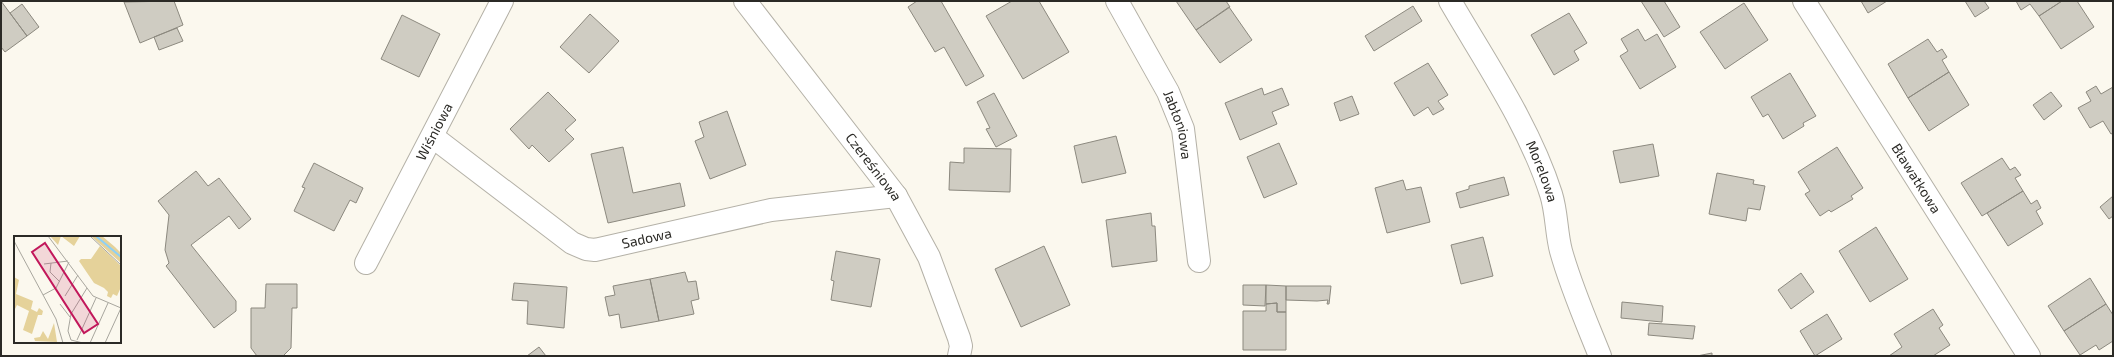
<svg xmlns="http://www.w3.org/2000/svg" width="2114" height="357" viewBox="0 0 2114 357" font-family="'Exo 2',sans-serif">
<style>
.building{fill:#cfccc2;stroke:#8c897f}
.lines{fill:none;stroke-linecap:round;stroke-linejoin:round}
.minor-casing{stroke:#b4b1a7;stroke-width:24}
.minor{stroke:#fff;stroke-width:22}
.labels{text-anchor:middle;stroke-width:3;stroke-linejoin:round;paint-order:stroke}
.street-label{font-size:14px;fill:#2b2a26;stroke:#fbf8ee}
.inset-river{fill:none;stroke:#8dd0f6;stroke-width:2}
.inset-road{fill:none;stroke:#a8a69e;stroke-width:1}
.view{fill:#c2185b;fill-opacity:0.15;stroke:#c2185b;stroke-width:2}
.inset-edge{fill:none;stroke:#2b2a26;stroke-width:2}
</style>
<rect width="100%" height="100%" fill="#fbf8ee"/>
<!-- building -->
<path class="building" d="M1 1 27 36 5 52 1 47Z
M174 1 183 25 140 43 124 2Z
M917 1H941L984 76 966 86 944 47 935 52 908 7Z
M1012 1H1039L1069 52 1023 79 986 16Z
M1176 1H1226L1230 7 1196 30Z
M1641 1H1664L1680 27 1664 37Z
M1861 1H1887L1868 13Z
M1965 1H1984L1989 8 1975 17Z
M2016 1H2062L2039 16 2030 4 2021 10Z
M2062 1H2077L2094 27 2061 49 2039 16Z
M1744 3 1768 40 1725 69 1700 32Z
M22 4 39 27 27 36 10 13Z
M1413 6 1422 21 1374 51 1365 36Z
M1229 7 1252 40 1220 63 1196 30Z
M1569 13 1587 43 1574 51 1579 60 1554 75 1531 35Z
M590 14 619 41 589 73 560 47Z
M402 15 440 34 419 77 381 59Z
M177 28 183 41 159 50 154 37Z
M1638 29 1645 41 1657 34 1676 67 1640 89 1620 56 1628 51 1621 39Z
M1928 39 1937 52 1942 49 1947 57 1942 60 1949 72 1908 98 1888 64Z
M1428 63 1448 95 1438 101 1444 109 1433 115 1428 107 1414 116 1394 83Z
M1949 72 1969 105 1929 131 1908 98Z
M1790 73 1816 116 1803 123 1804 126 1783 139 1768 114 1763 117 1751 97Z
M2096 86 2101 94 2113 87V133L2111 134 2103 121 2090 128 2078 108 2091 101 2086 92Z
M1262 88 1264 95 1282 88 1289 105 1272 112 1277 124 1240 140 1225 103Z
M548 92 576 120 565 130 574 139 549 162 532 145 529 149 510 129Z
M2051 92 2062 106 2044 120 2033 105Z
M994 93 1017 136 996 147 986 129 990 128 977 102Z
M1352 96 1359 114 1340 121 1334 103Z
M727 111 746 165 710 179 695 141 704 137 699 122Z
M1116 136 1126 173 1082 183 1074 146Z
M1279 143 1297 184 1264 198 1247 157Z
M1653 144 1659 176 1620 183 1613 151Z
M623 147 633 193 680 183 685 206 608 223 591 154Z
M1837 147 1863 188 1851 196 1853 199 1831 212 1829 210 1820 216 1805 194 1810 191 1798 172Z
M964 148 1011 149 1010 192 949 190 950 162 964 163Z
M2002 158 2010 170 2015 167 2021 175 2015 178 2023 191 1982 216 1961 183Z
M314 163 363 188 356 203 350 200 334 231 294 211 305 188 302 187Z
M196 171 208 186 219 178 251 219 239 229 229 216 191 245 236 301V311L214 328 166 266 169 263 165 250 169 215 158 201Z
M1717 173 1754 180 1753 184 1765 186 1760 210 1748 208 1746 221 1709 214Z
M1504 177 1509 195 1460 208 1456 193 1469 189V186Z
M1403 180 1406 190 1421 187 1430 222 1387 233 1375 188Z
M2023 191 2031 204 2037 200 2041 208 2036 211 2043 224 2008 246 1987 213Z
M2113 196V216L2109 219 2100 207Z
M1151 213 1152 226H1155L1157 261 1112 267 1106 220Z
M1876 227 1908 279 1870 302 1839 251Z
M1483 237 1493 276 1461 284 1451 245Z
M1044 246 1070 305 1021 327 995 269Z
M836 251 880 259 871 307 831 300 834 281 831 280Z
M685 272 688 282 696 281 699 299 691 301 694 314 659 321 650 279Z
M1801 273 1814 292 1791 309 1778 290Z
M2090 278 2106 304 2064 331 2048 306Z
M650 279 659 321 621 328 619 314 609 316 605 297 615 295 613 286Z
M514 283 567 287 564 328 527 324 528 301 512 300Z
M266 284H297V308H292L291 348 283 356H257L251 348V308H265Z
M1243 285H1266L1265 306 1243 305Z
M1266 285 1286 286V312H1277V303L1266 304Z
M1286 286H1331L1329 304H1327L1328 300 1317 301 1286 300Z
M1622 302 1663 306 1662 322 1621 318Z
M1277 303V312H1286V350H1243V311H1266V304Z
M2106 304 2113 315V341L2099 350 2096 345 2080 355 2064 331Z
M1933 309 1943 325 1939 328 1950 345 1933 356H1889L1902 347 1894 334Z
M1827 314 1842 339 1815 356 1800 331Z
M1649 323 1695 326 1693 339 1648 335Z
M539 347 546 356H527Z
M1712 353V356H1697Z"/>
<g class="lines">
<defs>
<g id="minor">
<path id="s1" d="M745 1 896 196 929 257 959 338 961 346 959 356"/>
<path id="s2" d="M1117 1 1168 92 1183 129 1199 261"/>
<path id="s3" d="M1450 1C1486 63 1529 125 1551 194 1557 213 1556 232 1561 251 1571 287 1586 321 1600 356"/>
<path id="s4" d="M1804 1 2029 356"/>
<path id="s5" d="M433 137 572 243 586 249 595 250 771 210 896 196"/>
<path id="s6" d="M366 263 502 1"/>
</g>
</defs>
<!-- minor casing -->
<use href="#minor" class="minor-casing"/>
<!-- minor -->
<use href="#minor" class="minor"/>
</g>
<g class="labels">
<!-- street labels -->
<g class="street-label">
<text dy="5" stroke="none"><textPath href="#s2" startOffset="139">Jabłoniowa</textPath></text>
<text dy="5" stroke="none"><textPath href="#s6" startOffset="148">Wiśniowa</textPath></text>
<text dy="5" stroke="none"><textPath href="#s1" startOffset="210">Czereśniowa</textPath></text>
<text dy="5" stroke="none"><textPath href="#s3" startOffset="194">Morelowa</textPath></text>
<text dy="5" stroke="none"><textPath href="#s4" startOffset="210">Bławatkowa</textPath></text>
<text dy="5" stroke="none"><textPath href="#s5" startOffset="252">Sadowa</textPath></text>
</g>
</g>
<!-- overview -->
<g transform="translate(14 236)">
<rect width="107" height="107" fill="#fbf8ee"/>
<path d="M36 0H66L60 10 47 0 44 9ZM77 0H88L101 11 107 17V27ZM86 10 107 30V51L103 60 99 58 97 62 93 60 94 56 90 52 80 47 65 25 67 23H77ZM0 29V41L5 44 2 58 19 65 17 73 23 76 25 72 29 75 28 79H24L18 98 9 94 15 75 3 69 0 75ZM40 87 43 106 21 105 20 102 26 101 29 95 34 103Z" fill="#e5d29a"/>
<path class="inset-river" d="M82 0 107 21"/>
<path class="inset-road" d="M34 0 79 60 107 72M76 0 107 29M0 5 42 83 49 107M37 27 36 36 46 46M30 28 54 25M29 59 42 52 55 26M51 60 64 39M46 68 56 81M63 104 82 62M69 107 57 104 54 95 57 78 73 52M76 107 94 67M91 107 107 72"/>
<path class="view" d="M31 7 84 88 70 97 18 16Z"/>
<rect width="107" height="107" class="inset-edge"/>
</g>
<!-- border -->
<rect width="2114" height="357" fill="none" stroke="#2b2a26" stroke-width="4"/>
</svg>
